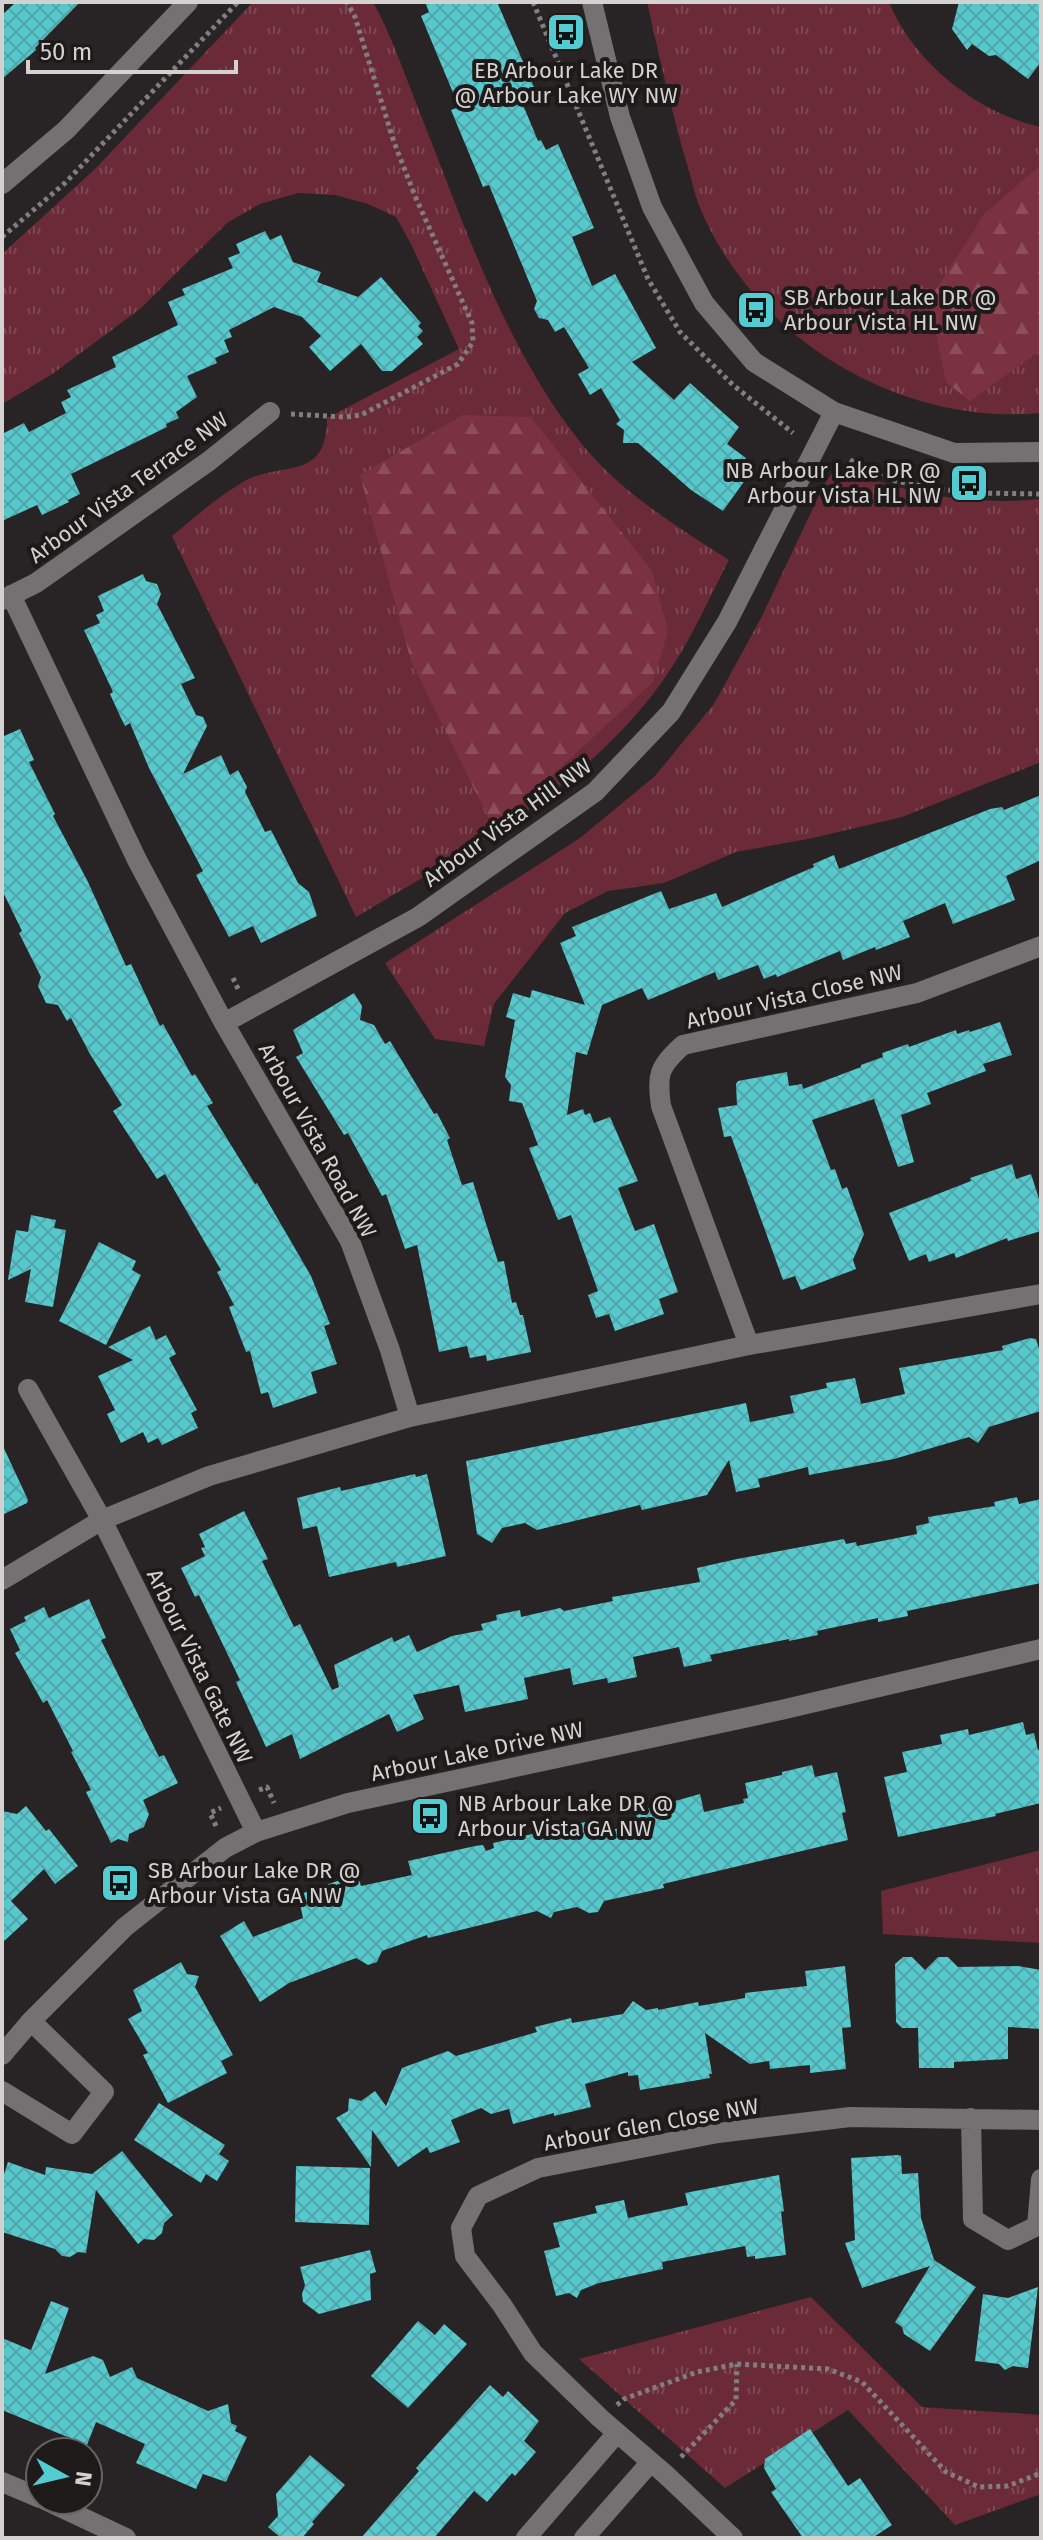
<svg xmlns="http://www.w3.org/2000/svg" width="1043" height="2540" viewBox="0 0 1043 2540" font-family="'Fira Sans',sans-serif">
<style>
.grass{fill:url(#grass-tufts)}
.forest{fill:url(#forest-firs)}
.building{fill:url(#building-cross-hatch)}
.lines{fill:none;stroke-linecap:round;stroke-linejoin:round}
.path{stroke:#827e7f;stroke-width:5;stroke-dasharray:4 4;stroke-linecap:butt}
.minor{stroke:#747172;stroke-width:20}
.labels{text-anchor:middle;stroke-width:8;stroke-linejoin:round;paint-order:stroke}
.poi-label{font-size:22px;fill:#d4d1d1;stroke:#1e1a1a;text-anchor:start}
.street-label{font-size:22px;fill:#d4d1d1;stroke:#1e1a1a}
</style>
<defs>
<pattern id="grass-tufts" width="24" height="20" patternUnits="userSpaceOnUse" patternTransform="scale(2)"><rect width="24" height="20" fill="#6a2a37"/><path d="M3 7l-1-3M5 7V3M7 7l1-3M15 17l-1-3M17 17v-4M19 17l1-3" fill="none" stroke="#7e4853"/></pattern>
<pattern id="forest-firs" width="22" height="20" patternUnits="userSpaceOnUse" patternTransform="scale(2)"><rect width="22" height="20" fill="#7a3140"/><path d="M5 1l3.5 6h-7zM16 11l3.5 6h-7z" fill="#8c4e5b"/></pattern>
<pattern id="building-cross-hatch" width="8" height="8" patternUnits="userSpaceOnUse" patternTransform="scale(2)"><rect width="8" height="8" fill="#57c9cd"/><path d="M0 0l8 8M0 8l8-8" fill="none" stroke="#51a6aa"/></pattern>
</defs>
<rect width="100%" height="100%" fill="#282324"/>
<!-- grass -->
<path class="grass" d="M253 2H373C391 34 403 70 416 103 462 217 503 346 581 443 620 492 676 526 729 560 708 601 689 644 662 682 586 788 465 852 356 917L172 536C195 517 217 497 243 482 281 460 327 483 327 418L459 349 411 244 396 217 368 204 335 195 298 193 260 204 227 223 140 309 51 375 2 404V254L95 169Z
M647 2H889C914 63 977 113 1041 127V413C899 426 755 339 700 208 694 193 691 176 686 161 671 109 659 55 647 2Z
M846 471C913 494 970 506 1041 499V762L902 817 813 838 736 852 664 883 608 891 565 913 494 1004 484 1046 435 1039 385 963 580 838 655 776 714 704 761 618 825 483 833 472Z
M1041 1850V1943L883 1934 881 1891Z
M811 2297 922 2407 1041 2415V2494L955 2525 848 2410 725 2488 579 2359Z"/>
<!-- forest -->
<path class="forest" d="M1041 165V350L970 401 946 382 929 300 985 213Z
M463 415 531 417 652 571 668 631 653 682 494 829 411 661 360 475Z"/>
<!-- building -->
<path class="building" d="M16 2H80L35 48 36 50 2 79V15Z
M425 2H497L537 94 521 100 538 141 541 140 546 150 558 144 594 228 572 237 592 286 615 274 656 348 632 362 674 400 690 383 739 427 727 444 746 458 743 462 753 469 723 511 691 490 638 443H623L624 430 616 424 620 420 601 388 590 395 578 374 589 368 564 327 555 332 548 320 539 318 534 309 537 301 489 185 483 187 451 110 459 107 421 16 429 12Z
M959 2H1041V62L1028 79 996 55 989 56 972 44 967 50 952 29Z
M265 231 270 240 281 235 293 262 321 272 317 282 358 297 381 277 421 323 418 326 423 331 417 337 423 344 392 371H382L361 344 330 371 309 347 321 336 302 317 274 307 229 330 232 337 224 340 229 352 215 358 217 363 187 376 197 397 176 412 179 418 166 424 167 427 71 474 80 494 68 500 69 502 42 515 37 505 2 521V434L24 423 29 432 66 413 61 402 71 397 67 390 116 367 112 357 178 325 168 302 185 295 182 289 233 268 228 258 240 253 236 244Z
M143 574 146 581 157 584 161 594 157 604 195 678 181 684 196 715 203 717 207 726 183 774 221 755 230 775 238 770 247 787 245 792 265 832 271 830 298 883 309 892 317 916 261 943 253 926 229 937 196 875 203 871 149 768 130 723 125 726 120 716 110 694 113 692 84 630 100 623 96 615 104 611 98 596Z
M20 729 34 760 29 762 55 814 53 816 88 882 126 966 131 964 160 1026 163 1024 192 1076 195 1074 213 1103 207 1106 255 1184 257 1183 311 1276 330 1324 324 1326 337 1364 311 1372 317 1393 273 1408 268 1392 261 1394 250 1351 246 1352 229 1307 234 1305 217 1272 221 1270 165 1174 157 1179 113 1111 122 1105 90 1054 71 1018 67 1021 58 1005 46 1003 38 986 41 977 19 933 22 931 2 890V737Z
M1041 795V860L1006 876 1015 900 953 924 945 903 903 921 910 937 876 950 875 947 843 960 840 951 777 977 776 974 764 979 758 965 718 980 715 972 648 1000 642 988 602 1005 587 1055 576 1052 567 1115 583 1109 585 1115 590 1113 594 1123 610 1117 638 1181 618 1188 635 1231 654 1224 678 1292 659 1299 664 1314 615 1331 609 1314 596 1318 588 1295 598 1291 571 1215 558 1220 529 1148 538 1145 522 1103 509 1101 511 1085 505 1077 515 1020 506 1017 513 993 530 998 532 990 585 1005 560 943 576 936 572 927 661 891 669 909 716 893 722 907 814 867 813 864 834 855 839 869 990 809 1002 807 1004 810Z
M354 993 362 1006 360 1020 374 1025 385 1044 390 1041 434 1114 437 1113 450 1138 447 1140 462 1185 473 1182 498 1262 504 1261 512 1303 516 1302 520 1315H523L531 1352 487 1361 486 1355 470 1358 467 1346 439 1352 417 1245 405 1249 386 1194 382 1196 348 1133 344 1135 296 1057 303 1053 293 1030Z
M1000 1022 1012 1055 983 1064 986 1071 927 1093 931 1104 901 1115 914 1162 898 1167 874 1099 812 1120 831 1170 835 1169 842 1189 847 1187 864 1234 853 1260 856 1269 801 1290 795 1276 783 1280 731 1136 724 1137 718 1108 737 1105 736 1084 738 1081 787 1072 789 1086 802 1084 803 1089 861 1067V1065L883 1057 882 1053 908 1044 909 1047 956 1030 957 1034 969 1030 970 1032Z
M1012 1164 1016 1179 1031 1174 1041 1205V1231L1008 1241 1007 1238 956 1258 954 1253 929 1262 926 1254 909 1261 889 1213 971 1181 970 1178Z
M31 1215 56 1220 54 1228 66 1230 53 1307 25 1302 31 1269 8 1280 16 1230 28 1232Z
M99 1242 136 1261 132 1270 141 1275 106 1345 59 1321Z
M150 1326 156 1340 166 1335 176 1354 169 1358 197 1410 191 1413 198 1428 162 1445 158 1438 148 1443 143 1432 121 1443 107 1414 115 1410 98 1376 133 1360 108 1347Z
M1030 1338 1036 1339 1041 1355V1411L989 1427 978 1443 969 1437 894 1459 809 1475 808 1467 758 1479 760 1487 736 1492 729 1460 707 1495 642 1510 640 1505 537 1530 525 1523 502 1528 492 1543 477 1534 466 1461 746 1403 750 1422 794 1413 790 1396 827 1388 826 1383 855 1378 861 1404 905 1394 899 1368 1003 1350 1002 1346Z
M2 1444 28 1500 27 1503 2 1515Z
M415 1474 416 1477 427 1474 446 1556 397 1567 396 1562 329 1577 317 1526 303 1529 297 1498 340 1487 341 1491Z
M1017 1497 1019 1504 1041 1499V1583L907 1611 908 1616 878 1622V1618L817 1631 818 1635 789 1641V1639L710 1655 712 1661 684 1667 679 1647 633 1657 637 1677 608 1683 607 1678 573 1685 570 1668 524 1678 528 1699 465 1712 459 1685 413 1695 424 1719 397 1732 389 1714 300 1759 292 1734 266 1747 236 1682 240 1680 199 1595 195 1597 181 1568 205 1556 201 1548 205 1547 199 1534 244 1511 268 1559 262 1561 294 1627 300 1624 332 1690 339 1687 334 1665 392 1637 394 1642 409 1635 417 1652 452 1636 483 1630 481 1624 497 1620 496 1615 520 1610 521 1617 560 1608 564 1611 613 1601 612 1597 700 1582 697 1568 737 1559 844 1539 846 1544 856 1542 857 1546 917 1534 916 1526 929 1523 928 1517 995 1506 994 1502Z
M89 1599 106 1638 101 1640 159 1757 164 1755 178 1783 143 1800 149 1814 144 1827 129 1834 128 1842 118 1839 111 1843 86 1792 91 1790 71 1752 73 1751 47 1700 43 1703 15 1653 20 1650 10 1629 26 1621 24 1617 44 1607 49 1618Z
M1023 1722 1026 1735 1034 1733 1038 1750 1041 1749V1803L995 1814 996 1816 898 1837 884 1777 907 1772 902 1752 942 1744 940 1735 968 1729 969 1735Z
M812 1765 815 1777 837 1772 846 1812 842 1813 848 1840 663 1884 664 1888 604 1901 598 1912 589 1913 577 1907 554 1912 551 1918 537 1911 428 1938 427 1935 382 1951 377 1962 368 1965 356 1958 289 1983 260 2002 220 1936 244 1921 253 1937 303 1918 298 1895 357 1874 361 1886 412 1875 408 1861 475 1846 483 1845 486 1851 494 1848 493 1843 590 1821 593 1834 638 1824 636 1812 700 1794 704 1812 744 1803 743 1799 748 1798 745 1783 782 1775V1772Z
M26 1806 46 1831 49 1829 78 1866 55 1884 44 1869 11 1901 28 1919 2 1943V1811L17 1814Z
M903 1957H912L925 1970 938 1957H948L958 1967 1018 1966 1041 1970V2029L1008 2027V2059L954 2062V2068H919L918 2028H902L896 2022 895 1964Z
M181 1962 187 1974 199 1976 195 1987 233 2055 221 2061 227 2073 168 2103 143 2055 148 2053 128 2019 142 2011 133 1990Z
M845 1966 851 2027 842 2028 846 2069 810 2073V2065L770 2069 769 2061 750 2064 705 2033 712 2074H709L710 2078 640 2090 638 2075 628 2076V2072L585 2084 591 2107 554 2116V2113L513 2124 509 2109 491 2114 481 2108 451 2120 460 2142 430 2153 427 2147 398 2167 372 2130 371 2167 336 2118 348 2111 349 2098 361 2101 375 2091 386 2106 402 2068 448 2051 456 2056 537 2032 535 2027 571 2018 572 2023 623 2014 633 2001 646 2010 658 2008V2010L698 2002 699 2006 745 1998V1993L807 1986 805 1971Z
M159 2103 225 2145 219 2154 229 2161 217 2181 206 2174 201 2183 134 2140Z
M122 2151 173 2215 164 2223 162 2233 154 2240 144 2239 138 2244 96 2190 86 2253 78 2252 70 2257 62 2256 55 2249 2 2232V2180L8 2162 45 2175 46 2167 92 2174Z
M898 2155 901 2156 902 2174 918 2173 921 2218 934 2260 976 2287 930 2351 904 2334 902 2327 895 2322 930 2266 862 2288 845 2243 855 2240 851 2158Z
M296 2166 370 2168 369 2225 295 2222Z
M779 2175 784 2211 781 2212 786 2255 755 2259V2256L747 2257 745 2246 662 2262 663 2269 599 2283 581 2290 577 2298 569 2293 556 2296 544 2251 560 2247 553 2223 597 2213 595 2206 624 2200 628 2218 688 2205 685 2193Z
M370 2250 376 2272 370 2274 371 2300 319 2314 303 2302 302 2294 305 2285 300 2267Z
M1038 2287 1028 2368 1013 2366 1005 2370 999 2364 975 2361 983 2294 1008 2298Z
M51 2301 69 2308 45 2374 93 2356 103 2360 110 2377 132 2367 137 2378 208 2411 228 2404 231 2423 237 2426 235 2431 247 2437 226 2482 203 2474 196 2489 136 2463 145 2444 96 2422 87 2445 2 2410V2338L31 2350Z
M418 2321 435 2335 444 2324 467 2344 408 2408 371 2376Z
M490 2385 503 2397 508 2391 539 2421 524 2441 536 2452 515 2476 512 2473 487 2502 474 2491 434 2538H361L419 2471 416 2468Z
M810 2429 848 2486 860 2478 892 2525 872 2538H803L771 2492 776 2489 764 2468 765 2459Z
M310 2455 345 2485 312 2522 314 2524 302 2538H281L268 2527 278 2516 276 2494Z"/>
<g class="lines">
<!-- path -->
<path class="path" d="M533 2 648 279 680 332 733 385 793 433
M2 237 65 183 238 2
M291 414 345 417 361 415 458 364 473 342 472 323 415 196 394 142 355 17 347 2
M850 460 886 479 937 489 978 493 1041 494
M233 978 239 991
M259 1790 267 1787 274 1803
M216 1826 210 1813 221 1808
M617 2405 624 2399 697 2372 737 2364 828 2369 862 2382 946 2472 979 2487 1008 2486 1041 2473
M681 2457 736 2400 737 2364"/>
<!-- minor -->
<path class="minor" d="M592 2 620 117 652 207 704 303 754 362 834 412 954 453 1041 452
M2 184 66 130 188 2
M2 600 36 583 209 461 270 412
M224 1023 418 917 595 792 671 712 727 622 834 412
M749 1345 661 1106C657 1075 658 1067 683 1045L917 993 1041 946
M28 1389 102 1520 256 1832
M410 1417 749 1345 1041 1294
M2 1580 102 1520 209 1476 410 1417 390 1350 350 1241 224 1023 137 860 11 595
M2 2055 31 2021 125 1927 225 1848 256 1832 348 1803 781 1710 1041 1649
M2 2091 72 2134 104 2092 31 2021
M971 2118 973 2219 1008 2240 1037 2226 1041 2179
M2 2482 40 2498
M45 2500 126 2538
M526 2538 617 2433
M584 2538 650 2463
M733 2538 665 2474 600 2418 533 2353 502 2305 465 2256 461 2228 478 2196 538 2168 718 2133 850 2117 1041 2120"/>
</g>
<!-- icons -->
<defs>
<symbol id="bus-square" viewBox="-11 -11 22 22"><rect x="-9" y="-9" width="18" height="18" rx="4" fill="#52ccd0" stroke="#1e1a1a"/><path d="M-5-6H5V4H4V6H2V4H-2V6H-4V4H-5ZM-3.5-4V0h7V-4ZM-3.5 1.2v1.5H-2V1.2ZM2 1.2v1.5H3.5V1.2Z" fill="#111"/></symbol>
</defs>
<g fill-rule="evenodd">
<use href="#bus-square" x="544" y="10" width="44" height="44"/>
<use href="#bus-square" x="734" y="288" width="44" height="44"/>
<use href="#bus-square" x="947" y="461" width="44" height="44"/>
<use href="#bus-square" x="408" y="1794" width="44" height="44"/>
<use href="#bus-square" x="98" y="1861" width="44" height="44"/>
</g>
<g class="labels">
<!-- poi labels -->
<g class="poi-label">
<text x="566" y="78" text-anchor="middle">EB Arbour Lake DR<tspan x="566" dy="25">@ Arbour Lake WY NW</tspan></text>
<text x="784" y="305">SB Arbour Lake DR @<tspan x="784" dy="25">Arbour Vista HL NW</tspan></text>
<text x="941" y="478" text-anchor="end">NB Arbour Lake DR @<tspan x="941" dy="25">Arbour Vista HL NW</tspan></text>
<text x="458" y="1811">NB Arbour Lake DR @<tspan x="458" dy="25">Arbour Vista GA NW</tspan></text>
<text x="148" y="1878">SB Arbour Lake DR @<tspan x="148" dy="25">Arbour Vista GA NW</tspan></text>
</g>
<!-- street labels -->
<g class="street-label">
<text transform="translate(128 487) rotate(-36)" y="8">Arbour Vista Terrace NW</text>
<text transform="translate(507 822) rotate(-36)" y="8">Arbour Vista Hill NW</text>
<text transform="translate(794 996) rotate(-13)" y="8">Arbour Vista Close NW</text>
<text transform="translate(318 1140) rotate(61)" y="8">Arbour Vista Road NW</text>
<text transform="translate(200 1666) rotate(64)" y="8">Arbour Vista Gate NW</text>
<text transform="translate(477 1751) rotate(-12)" y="8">Arbour Lake Drive NW</text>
<text transform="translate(651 2124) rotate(-10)" y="8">Arbour Glen Close NW</text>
</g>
</g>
<!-- border -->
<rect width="1043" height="2540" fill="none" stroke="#d4d1d1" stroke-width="8"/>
<!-- north arrow -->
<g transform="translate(64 2476) rotate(98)"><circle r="38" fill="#1e1a1a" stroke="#676363" stroke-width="2"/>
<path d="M0-6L14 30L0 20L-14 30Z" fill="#52ccd0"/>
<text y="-12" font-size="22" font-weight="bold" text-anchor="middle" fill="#d4d1d1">N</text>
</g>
<!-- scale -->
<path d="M28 60v12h208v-12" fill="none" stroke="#d4d1d1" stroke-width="4"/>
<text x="40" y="60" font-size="24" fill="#d4d1d1" stroke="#1e1a1a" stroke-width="6" paint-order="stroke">50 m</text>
</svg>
